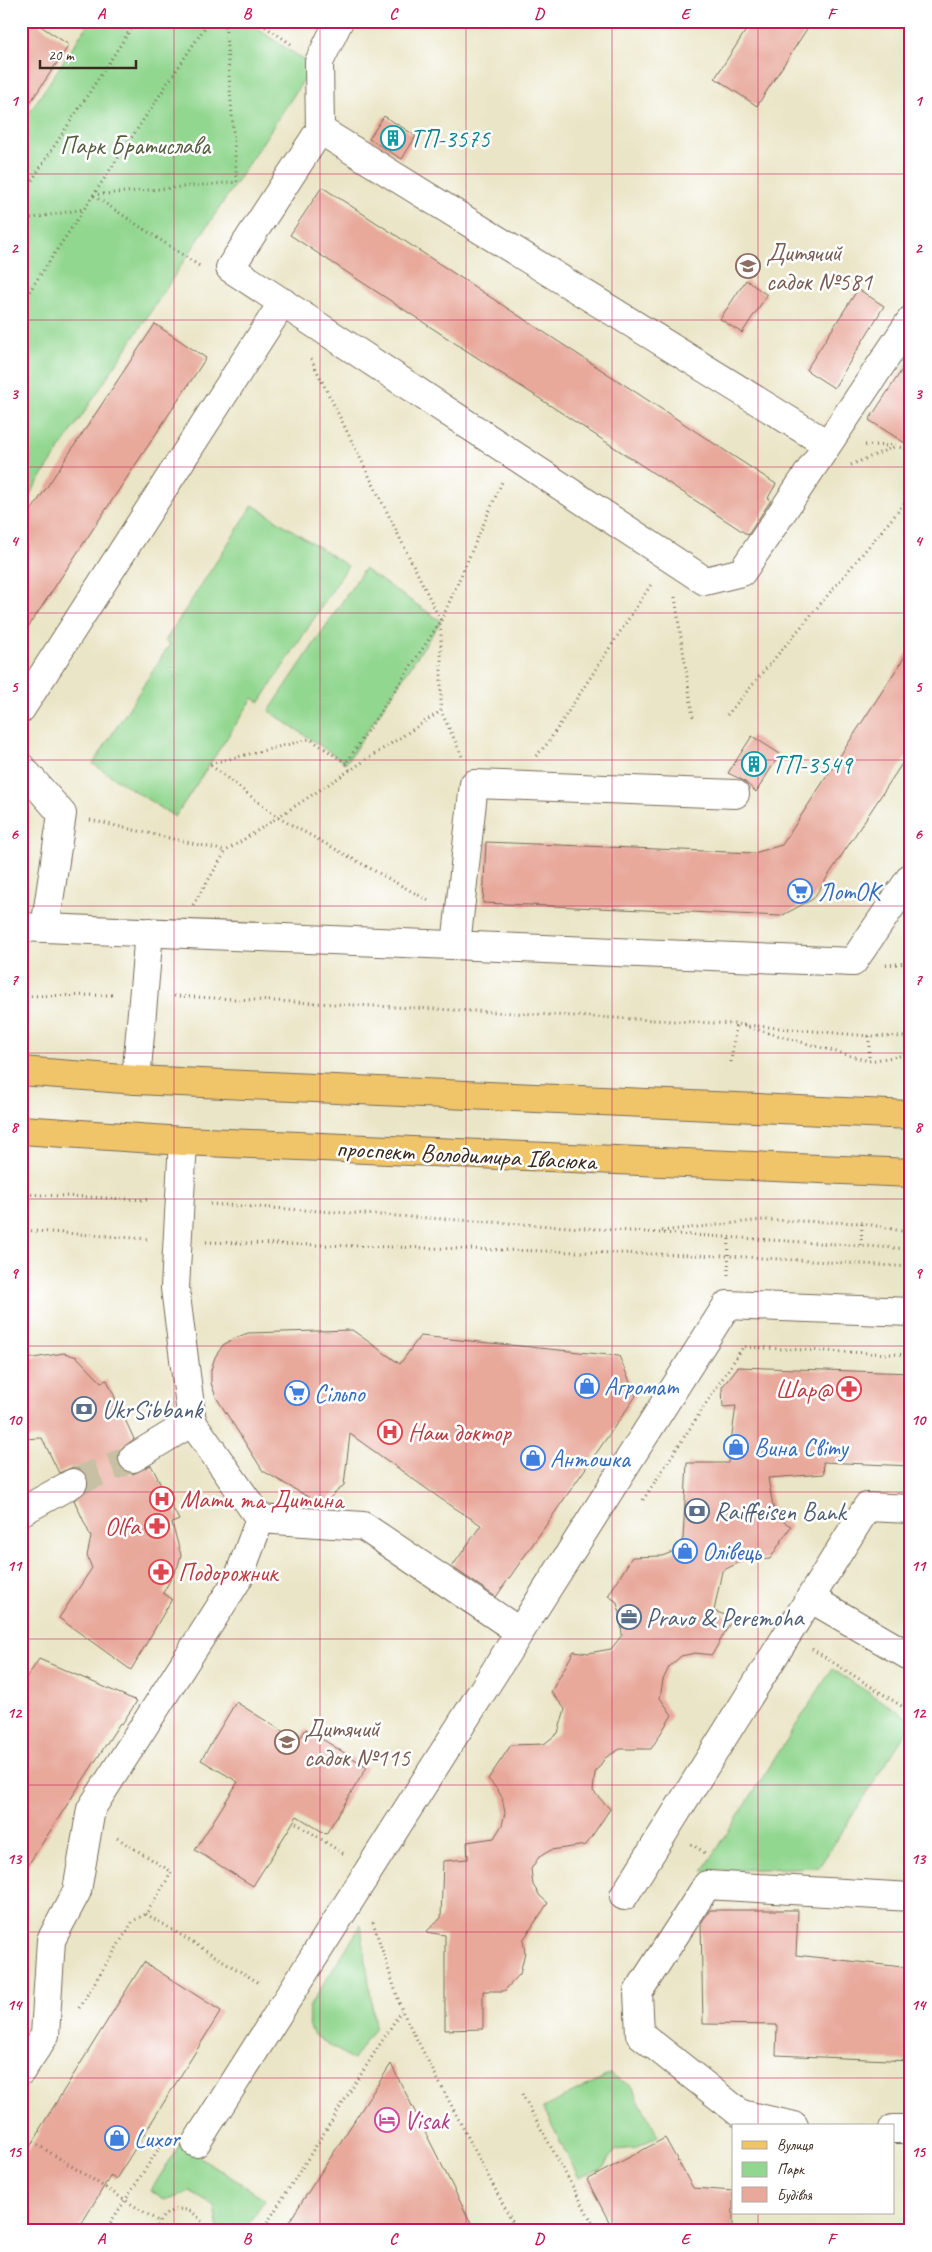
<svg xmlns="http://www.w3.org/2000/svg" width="932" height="2252" viewBox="0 0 932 2252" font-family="Caveat,sans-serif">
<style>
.green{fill:#92d790;stroke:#668057}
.building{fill:#e8a99b}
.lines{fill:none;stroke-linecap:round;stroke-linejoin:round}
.minor-tunnel{stroke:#c7c0a4;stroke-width:28;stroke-dasharray:28 14;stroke-linecap:butt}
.minor-casing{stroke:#786b59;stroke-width:30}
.major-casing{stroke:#786b59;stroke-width:30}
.path{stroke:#786b59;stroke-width:3;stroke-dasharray:1 4;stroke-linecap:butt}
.minor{stroke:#fff;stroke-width:28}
.major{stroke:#f0c469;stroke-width:28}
.grid{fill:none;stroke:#c2185b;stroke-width:1;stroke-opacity:0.55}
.labels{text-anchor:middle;stroke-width:5;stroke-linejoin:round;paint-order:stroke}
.culture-label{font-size:25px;fill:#0d838f;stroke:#fff;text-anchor:start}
.park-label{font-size:25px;fill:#555e40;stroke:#fff}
.education-label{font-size:25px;fill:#785e54;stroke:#fff;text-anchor:start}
.shop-label{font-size:25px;fill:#366cbe;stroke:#fff;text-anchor:start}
.street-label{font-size:25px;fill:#3b2a1e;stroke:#fff}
.health-label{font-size:25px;fill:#be3a42;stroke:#fff;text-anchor:start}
.service-label{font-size:25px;fill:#4e5e75;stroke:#fff;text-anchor:start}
.hotel-label{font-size:25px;fill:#b23c85;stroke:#fff;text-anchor:start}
.neatline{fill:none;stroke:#c2185b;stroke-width:2}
.grid-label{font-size:16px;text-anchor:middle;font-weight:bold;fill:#c2185b}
</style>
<rect width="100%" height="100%" fill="#fff"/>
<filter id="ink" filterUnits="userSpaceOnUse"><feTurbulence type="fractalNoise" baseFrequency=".02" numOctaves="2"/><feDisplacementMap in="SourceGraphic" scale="10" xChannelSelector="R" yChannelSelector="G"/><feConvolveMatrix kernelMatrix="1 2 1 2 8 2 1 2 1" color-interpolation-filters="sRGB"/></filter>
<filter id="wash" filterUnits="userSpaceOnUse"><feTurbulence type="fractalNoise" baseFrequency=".0096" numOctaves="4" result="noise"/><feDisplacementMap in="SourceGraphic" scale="20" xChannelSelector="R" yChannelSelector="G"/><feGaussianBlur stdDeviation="1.12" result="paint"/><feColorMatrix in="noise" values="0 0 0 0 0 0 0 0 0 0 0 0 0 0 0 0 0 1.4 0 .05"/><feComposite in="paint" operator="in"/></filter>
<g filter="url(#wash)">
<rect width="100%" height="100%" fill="#eae5c6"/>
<!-- green -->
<path class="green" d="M90 21H246L313 66 21 508V125Z
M253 505 348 566 260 702 253 698 175 817 93 764 170 644 165 641Z
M364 569 441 621 346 763 269 711Z
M832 1669 911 1720V1725L819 1867 703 1871Z
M361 1925 375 2027 353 2060 314 2035C308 2026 308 2017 309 2007Z
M610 2074 631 2086 658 2136 635 2148 616 2150 602 2168 579 2178 543 2108Z
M180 2144 265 2199 244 2231H218L214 2206 190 2192 165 2200 151 2190Z"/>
<g id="blocks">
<!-- building -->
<path class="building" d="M21 21H33L69 45 21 116Z
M752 21H812L757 106 715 78Z
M384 116 416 136 402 159 369 139Z
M322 187 776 484 768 498 771 500 748 535 290 235Z
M746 280 767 295 742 333 720 319Z
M858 289 884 306 834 388 806 370Z
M155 324 206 358 21 638V526Z
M911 356V447L869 420Z
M911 647V750L813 899 781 916 483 903 486 842 754 853 782 845Z
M752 736 780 754 756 792 744 781 728 773Z
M352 1330 400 1364 420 1336 619 1356 636 1396 496 1597 452 1567 481 1525 441 1499 350 1434 344 1485 322 1505 263 1471 216 1397 211 1383V1370L215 1357 223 1345 235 1338 248 1333Z
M64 1353 77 1357 101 1382 107 1380 134 1439 120 1450 117 1458 119 1466 125 1471 133 1474 151 1465 179 1520 172 1523 181 1555 178 1566 163 1593 172 1599 131 1670 59 1618 92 1568 87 1556 91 1537 74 1500 86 1491 89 1483 86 1475 81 1469 73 1467 59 1473 42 1438 21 1439V1360Z
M738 1367 911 1373V1466L823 1462 824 1474 768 1478 775 1517 791 1526 770 1559 742 1561 722 1571 714 1611 733 1618 712 1655 695 1653 681 1656 669 1667 663 1680 660 1698 672 1715 651 1749H620L605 1758 595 1773 593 1791 610 1809 586 1845 551 1850 539 1857 531 1869 533 1885 540 1896 548 1903 523 1940 525 1952 520 1974 504 1991H483V2029L445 2030V1935L426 1932 441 1918 443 1861 468 1859 467 1842 494 1838 502 1825 505 1813 502 1797 496 1788 488 1779 511 1745 544 1744 558 1733 565 1709 551 1692 574 1651 588 1653 611 1649 622 1635 620 1612 616 1601 608 1596 632 1557 662 1556 675 1551 683 1539 687 1463H728L736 1406 723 1407 722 1387Z
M39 1659 137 1701 122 1724 120 1723 21 1876V1686Z
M236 1702 298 1741 306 1729 367 1767 326 1834 297 1816 253 1886 195 1850 238 1782 201 1760Z
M710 1910H798L796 1955 911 1968V2061L776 2055 777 2025 703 2024 701 1923Z
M144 1962 221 2011 116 2179 111 2175 77 2231H21V2163L40 2131 39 2130Z
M391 2064 475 2231H283Z
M665 2138 693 2188 733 2191V2231H614L587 2180Z"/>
</g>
</g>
<g filter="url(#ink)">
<use href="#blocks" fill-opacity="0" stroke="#786b59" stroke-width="1"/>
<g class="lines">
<!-- minor-tunnel -->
<path class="minor-tunnel" d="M73 1483 133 1458"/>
<defs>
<path id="minor" d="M339 21 319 62 320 130 230 268 705 581 742 572 911 320
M320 130 827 444
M21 709 283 302
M21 767 62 814 45 928
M21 927 853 962 911 877
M456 945 474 784 735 794
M136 1080 149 932
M133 1458 192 1422
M21 1512 73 1483
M260 1519 363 1526 520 1632
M810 1598 911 1657
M624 1896 867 1507 911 1509
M21 2071 45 2035 51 1940 77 1891 91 1809 238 1579 260 1519 192 1422 175 1288 183 1141
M794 2126 741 2114 640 2034 638 1992 707 1885 911 1897
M893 2129H911
M196 2143 727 1305 911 1312"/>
<path id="major" d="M21 1071 136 1080 911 1115
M21 1130 183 1141 911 1173"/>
</defs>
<!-- minor casing -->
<use href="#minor" class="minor-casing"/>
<!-- major casing -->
<use href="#major" class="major-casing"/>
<!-- path -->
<path class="path" d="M257 21 294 46
M93 195 237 182 225 21
M94 196 201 267
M21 197 136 21
M21 220 84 209
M21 304 209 21
M311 359 441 621 346 763 350 771
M865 445 896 446 911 451
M851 465 896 446
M675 597 693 717
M727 715 911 496
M462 756 441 711V621L502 482
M536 756 547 744 652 583
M346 763 310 739 209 764 279 818 431 902
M90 820 226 851
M193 905 226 851 441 711
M886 965 908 963
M21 996 113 995
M174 996 735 1024 869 1036 911 1037
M744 1026 869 1061 911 1054
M869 1036V1061
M731 1062 736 1024
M21 1194 149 1200
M210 1204 911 1249
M21 1230 148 1239
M662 1231 763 1220 862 1223 911 1233
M206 1242 729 1256 911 1267
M861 1245 862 1223
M728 1275 729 1237
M643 1500 743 1347 911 1355
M812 1649 911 1712
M296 1823 344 1854
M691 1844 707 1854
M146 1914 261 1984
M373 1922 402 2011 517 2231
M79 2008 133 1921 146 1914 172 1872 117 1838
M522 2094 597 2231
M21 2134 158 2221
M105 2231 165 2139
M155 2231C165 2202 196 2202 206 2231
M262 2231 401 2011"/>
<!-- minor -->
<use href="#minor" class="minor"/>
<!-- major -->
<use href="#major" class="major"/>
</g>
</g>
<!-- grid -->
<path class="grid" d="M174 21V2231M320 21V2231M466 21V2231M612 21V2231M758 21V2126M21 174H911M21 320H911M21 467H911M21 613H911M21 760H911M21 906H911M21 1053H911M21 1199H911M21 1346H911M21 1492H911M21 1639H911M21 1785H911M21 1932H911M21 2078H911M758 2213V2231"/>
<!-- icons -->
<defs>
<symbol id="building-ring" viewBox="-11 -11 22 22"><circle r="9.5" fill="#fff" stroke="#0f9aa8" stroke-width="1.5"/><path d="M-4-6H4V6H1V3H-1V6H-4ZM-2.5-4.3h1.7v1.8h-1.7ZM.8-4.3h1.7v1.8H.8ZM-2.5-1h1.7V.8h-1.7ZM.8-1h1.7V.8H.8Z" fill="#0f9aa8"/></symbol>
<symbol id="school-ring" viewBox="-11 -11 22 22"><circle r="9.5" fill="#fff" stroke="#8d6e63" stroke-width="1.5"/><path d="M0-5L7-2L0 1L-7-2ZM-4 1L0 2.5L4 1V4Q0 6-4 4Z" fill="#8d6e63"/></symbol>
<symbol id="supermarket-ring" viewBox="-11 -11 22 22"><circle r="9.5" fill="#fff" stroke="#3f7fe0" stroke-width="1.5"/><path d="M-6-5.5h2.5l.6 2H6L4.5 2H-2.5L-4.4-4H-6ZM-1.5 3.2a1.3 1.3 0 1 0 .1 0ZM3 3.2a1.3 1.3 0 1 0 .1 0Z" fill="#3f7fe0"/></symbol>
<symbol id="shop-ring" viewBox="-11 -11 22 22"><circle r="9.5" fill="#fff" stroke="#3f7fe0" stroke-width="1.5"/><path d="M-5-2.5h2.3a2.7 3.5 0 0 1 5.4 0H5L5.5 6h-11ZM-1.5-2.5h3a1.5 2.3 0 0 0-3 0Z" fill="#3f7fe0"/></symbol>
<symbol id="pharmacy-ring" viewBox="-11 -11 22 22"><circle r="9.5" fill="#fff" stroke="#e0444e" stroke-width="1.5"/><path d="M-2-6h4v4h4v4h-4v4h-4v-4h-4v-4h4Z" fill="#e0444e"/></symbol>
<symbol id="bank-ring" viewBox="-11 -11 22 22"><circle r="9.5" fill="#fff" stroke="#5c6f8a" stroke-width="1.5"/><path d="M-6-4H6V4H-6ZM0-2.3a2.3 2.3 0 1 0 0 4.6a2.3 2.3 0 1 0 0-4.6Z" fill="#5c6f8a"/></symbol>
<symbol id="hospital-ring" viewBox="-11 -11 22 22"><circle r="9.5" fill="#fff" stroke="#e0444e" stroke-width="1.5"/><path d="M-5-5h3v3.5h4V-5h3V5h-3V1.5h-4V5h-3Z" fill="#e0444e"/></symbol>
<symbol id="office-ring" viewBox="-11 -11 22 22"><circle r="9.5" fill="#fff" stroke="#5c6f8a" stroke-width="1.5"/><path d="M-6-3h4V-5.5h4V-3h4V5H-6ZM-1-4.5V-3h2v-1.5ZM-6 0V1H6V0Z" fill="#5c6f8a"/></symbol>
<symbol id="hotel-ring" viewBox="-11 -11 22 22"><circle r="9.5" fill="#fff" stroke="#d1479c" stroke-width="1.5"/><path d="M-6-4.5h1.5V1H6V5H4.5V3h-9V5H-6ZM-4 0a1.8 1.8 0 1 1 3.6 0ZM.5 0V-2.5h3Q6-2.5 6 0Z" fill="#d1479c"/></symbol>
</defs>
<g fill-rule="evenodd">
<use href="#building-ring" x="379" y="124" width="28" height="28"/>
<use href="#school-ring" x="734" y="252" width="28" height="28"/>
<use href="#building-ring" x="740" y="750" width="28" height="28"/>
<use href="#supermarket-ring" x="786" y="877" width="28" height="28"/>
<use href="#shop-ring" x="573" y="1372" width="28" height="28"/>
<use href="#pharmacy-ring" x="835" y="1375" width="28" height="28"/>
<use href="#supermarket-ring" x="283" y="1379" width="28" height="28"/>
<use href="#bank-ring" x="70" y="1395" width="28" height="28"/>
<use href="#hospital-ring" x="376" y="1418" width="28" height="28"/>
<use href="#shop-ring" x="722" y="1433" width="28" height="28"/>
<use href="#shop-ring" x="519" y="1444" width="28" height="28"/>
<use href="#hospital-ring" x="148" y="1485" width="28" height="28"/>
<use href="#bank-ring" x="683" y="1497" width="28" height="28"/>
<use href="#pharmacy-ring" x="143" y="1512" width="28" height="28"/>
<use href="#shop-ring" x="671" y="1537" width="28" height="28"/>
<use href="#pharmacy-ring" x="147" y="1558" width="28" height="28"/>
<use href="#office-ring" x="615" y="1603" width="28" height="28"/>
<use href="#school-ring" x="273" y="1728" width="28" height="28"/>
<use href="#hotel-ring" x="373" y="2106" width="28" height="28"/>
<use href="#shop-ring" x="103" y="2124" width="28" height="28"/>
</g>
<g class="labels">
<!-- culture labels -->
<g class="culture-label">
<text x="410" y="147">ТП-3575</text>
<text x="772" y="773">ТП-3549</text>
</g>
<!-- park labels -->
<g class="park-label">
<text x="135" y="154">Парк Братислава</text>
</g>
<!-- education labels -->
<g class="education-label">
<text x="766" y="261">Дитячий<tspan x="766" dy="29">садок №581</tspan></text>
<text x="304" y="1737">Дитячий<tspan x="304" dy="29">садок №115</tspan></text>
</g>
<!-- shop labels -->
<g class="shop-label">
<text x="818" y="900">ЛотОК</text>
<text x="604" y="1395">Агромат</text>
<text x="314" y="1402">Сільпо</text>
<text x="754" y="1456">Вина Світу</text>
<text x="550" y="1467">Антошка</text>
<text x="702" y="1560">Олівець</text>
<text x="134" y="2147">Luxor</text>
</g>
<!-- street labels -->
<g class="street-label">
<text transform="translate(466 1154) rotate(3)" y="9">проспект Володимира Івасюка</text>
</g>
<!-- health labels -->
<g class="health-label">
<text x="832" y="1398" text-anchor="end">Шар@</text>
<text x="408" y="1441">Наш доктор</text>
<text x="180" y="1508">Мати та Дитина</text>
<text x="140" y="1535" text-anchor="end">Olfa</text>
<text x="178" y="1581">Подорожник</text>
</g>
<!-- service labels -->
<g class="service-label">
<text x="102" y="1418">UkrSibbank</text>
<text x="714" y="1520">Raiffeisen Bank</text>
<text x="646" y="1626">Pravo &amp; Peremoha</text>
</g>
<!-- hotel labels -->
<g class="hotel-label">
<text x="404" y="2129">Visak</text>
</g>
</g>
<!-- margin -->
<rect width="932" height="2252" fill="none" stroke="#fff" stroke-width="55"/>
<!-- legend -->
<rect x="732" y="2124" width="162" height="90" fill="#ffffff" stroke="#b1aaa5"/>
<rect x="742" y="2141" width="25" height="8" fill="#f0c469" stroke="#b1aaa5"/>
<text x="777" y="2150" font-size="15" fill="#3b2a1e">Вулиця</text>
<rect x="742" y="2162" width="25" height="15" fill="#92d790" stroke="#b1aaa5"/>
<text x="777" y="2174" font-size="15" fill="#3b2a1e">Парк</text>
<rect x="742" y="2187" width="25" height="15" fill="#e8a99b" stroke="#b1aaa5"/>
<text x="777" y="2200" font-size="15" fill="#3b2a1e">Будівля</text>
<!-- scale -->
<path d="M40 60v8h96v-8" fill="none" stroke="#3b2a1e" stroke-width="2.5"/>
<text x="48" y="60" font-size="15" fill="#3b2a1e" stroke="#ffffff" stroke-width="4" paint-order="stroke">20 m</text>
<rect x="28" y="28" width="876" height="2196" class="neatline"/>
<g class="grid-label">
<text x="101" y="19">A</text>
<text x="247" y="19">B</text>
<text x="393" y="19">C</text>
<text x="539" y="19">D</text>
<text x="685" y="19">E</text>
<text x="831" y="19">F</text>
<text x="14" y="106">1</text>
<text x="918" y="106">1</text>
<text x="14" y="253">2</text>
<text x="918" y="253">2</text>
<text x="14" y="399">3</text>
<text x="918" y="399">3</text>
<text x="14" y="546">4</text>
<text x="918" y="546">4</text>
<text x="14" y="692">5</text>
<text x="918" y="692">5</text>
<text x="14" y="839">6</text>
<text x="918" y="839">6</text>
<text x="14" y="985">7</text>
<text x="918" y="985">7</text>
<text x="14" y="1132">8</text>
<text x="918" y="1132">8</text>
<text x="14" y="1278">9</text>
<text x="918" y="1278">9</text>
<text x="14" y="1425">10</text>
<text x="918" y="1425">10</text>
<text x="14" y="1571">11</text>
<text x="918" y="1571">11</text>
<text x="14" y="1718">12</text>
<text x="918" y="1718">12</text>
<text x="14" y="1864">13</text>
<text x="918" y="1864">13</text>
<text x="14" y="2010">14</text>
<text x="918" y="2010">14</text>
<text x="14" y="2157">15</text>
<text x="918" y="2157">15</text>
<text x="101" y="2244">A</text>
<text x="247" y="2244">B</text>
<text x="393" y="2244">C</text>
<text x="539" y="2244">D</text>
<text x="685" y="2244">E</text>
<text x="831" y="2244">F</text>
</g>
</svg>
